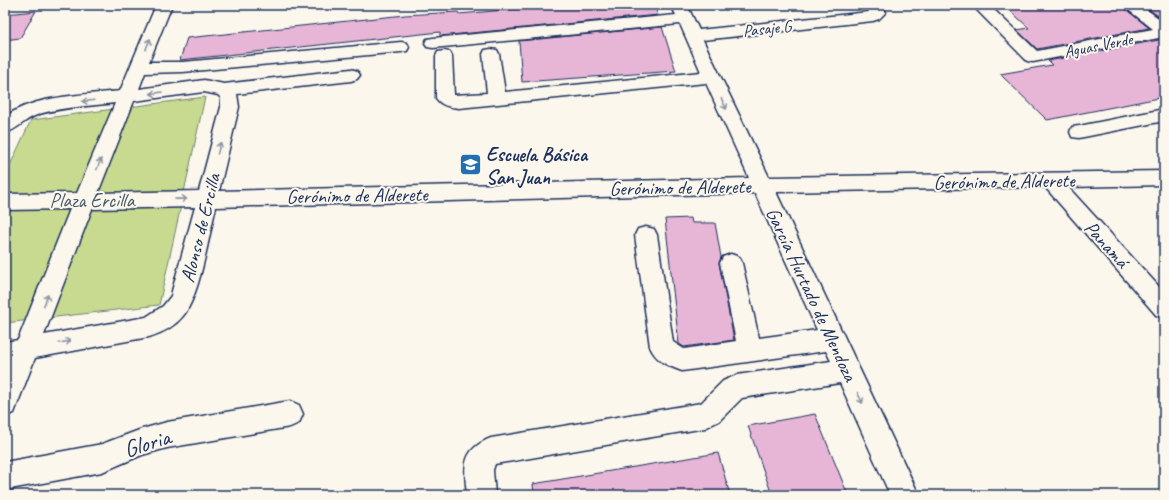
<svg xmlns="http://www.w3.org/2000/svg" width="1169" height="500" viewBox="0 0 1169 500" font-family="Caveat,sans-serif">
<style>
.green{fill:#c7da8f;stroke:#718476}
.building{fill:#e7b6d7;stroke:#1b2f5e}
.lines{fill:none;stroke-linecap:round;stroke-linejoin:round}
.minor-casing{stroke:#1b2f5e;stroke-width:3}
.minor{fill:#fbf7ec;fill-rule:evenodd}
.oneway{stroke:#8b93a5}
.labels{text-anchor:middle;stroke-width:4;stroke-linejoin:round;paint-order:stroke}
.far-street-label{font-size:17px;fill:#1b2f5e;stroke:#fbf7ec}
.poi-label{font-size:20px;font-weight:bold;fill:#1b2f5e;stroke:#fbf7ec;text-anchor:start}
.street-label{font-size:20px;fill:#1b2f5e;stroke:#fbf7ec}
.park-label{font-size:20px;fill:#465a6a;stroke:#fbf7ec}
.near-street-label{font-size:24px;fill:#1b2f5e;stroke:#fbf7ec}
</style>
<rect width="100%" height="100%" fill="#fbf7ec"/>
<filter id="ink" filterUnits="userSpaceOnUse"><feTurbulence type="fractalNoise" baseFrequency=".025" numOctaves="2"/><feDisplacementMap in="SourceGraphic" scale="8" xChannelSelector="R" yChannelSelector="G"/><feConvolveMatrix kernelMatrix="1 2 1 2 8 2 1 2 1" color-interpolation-filters="sRGB"/></filter>
<g filter="url(#ink)">
<!-- green -->
<path class="green" d="M205 97 159 305 5 323V176L31 120Z"/>
<!-- building -->
<path class="building" d="M565 5H654L658 15 440 36V32L180 60 187 38 405 15 458 12 459 14Z
M1004 5H1121L1149 28 1037 49 1017 30 1029 28Z
M1143 5H1164V20Z
M36 11 20 38 5 40V14Z
M662 27 676 71 522 82 519 41Z
M1164 39V97L1047 120 1000 74 1052 65 1048 61Z
M691 218 692 223H715L721 257 719 263 734 340 684 347 679 344 665 219Z
M815 414 848 495H772L748 426Z
M718 453 730 495H534L533 484Z"/>
<g class="lines">
<defs>
<path id="minor" d="M156 5H172L149 62H183L401 42 407 43 409 47 407 51 401 52 183 72 145 73 139 89 204 80 224 84 351 69 357 71 360 75 357 79 351 81 237 94 239 107 219 191 749 178 706 83 459 108C450 107 441 106 436 98V56L438 52 444 51 450 52 452 56 454 95 487 93 483 54 485 50 491 49 497 50 499 54 505 92 701 72 680 24 433 48 427 47 425 43 427 39 433 38 676 15 671 5H687L699 30 869 12 865 5H881L886 12 879 19 873 21 703 40 769 177 1164 171V185L1068 187 1164 292V318L1156 315 1045 187 776 192 919 495H890L840 383 742 398 719 421 705 428 495 464 493 470 495 495H467C464 467 461 450 491 438L701 403 723 381 737 375 831 361 826 351 682 371C668 366 656 361 650 347L635 235 638 229 646 227 654 229 657 235 673 342 684 349 736 341 720 263 723 257 731 254 739 257 742 263 759 338 817 330 755 193 216 207C209 234 200 296 183 316 174 327 162 333 149 337L35 358 14 413 5 416V372L8 363 5 364V342L18 340 70 209 5 210V194L77 193 115 103C92 106 58 107 37 115 25 119 17 130 5 133V117C34 95 85 95 120 91ZM204 92 218 95 221 98V107L199 191 98 193 134 101ZM195 207 172 291 171 296 163 306 146 317 44 335 92 209Z
M972 5H989L1037 51 1153 29 1122 5H1140L1164 22V37L1033 62 1027 61Z
M1164 109V121L1079 138 1072 137 1070 132 1072 127 1079 126Z
M290 401 299 405 303 414 299 423 290 427 167 448 142 455 102 472 5 490V462L102 444 142 429 167 422Z"/>
</defs>
<!-- minor casing -->
<use href="#minor" class="minor-casing"/>
<!-- minor -->
<use href="#minor" class="minor"/>
</g>
<!-- one-way arrows -->
<defs><path id="oneway-shaft" d="M-6 0H5M1.5-3L5.5 0L1.5 3" fill="none" stroke-width="1.6" stroke-linecap="round" stroke-linejoin="round"/></defs>
<g class="oneway">
<use href="#oneway-shaft" transform="translate(148 44) rotate(-68)"/>
<use href="#oneway-shaft" transform="translate(156 93) rotate(172)"/>
<use href="#oneway-shaft" transform="translate(88 101) rotate(173)"/>
<use href="#oneway-shaft" transform="translate(724 104) rotate(65)"/>
<use href="#oneway-shaft" transform="translate(219 148) rotate(-76)"/>
<use href="#oneway-shaft" transform="translate(99 164) rotate(-68)"/>
<use href="#oneway-shaft" transform="translate(181 199) rotate(-1)"/>
<use href="#oneway-shaft" transform="translate(46 300) rotate(-69)"/>
<use href="#oneway-shaft" transform="translate(65 342) rotate(-10)"/>
<use href="#oneway-shaft" transform="translate(860 398) rotate(65)"/>
</g>
</g>
<!-- icons -->
<defs>
<symbol id="school-square" viewBox="-11 -11 22 22"><rect x="-9" y="-9" width="18" height="18" rx="4" fill="#1f6fb2" stroke="#fbf7ec"/><path d="M0-5L7-2L0 1L-7-2ZM-4 1L0 2.5L4 1V4Q0 6-4 4Z" fill="#fff"/></symbol>
</defs>
<g fill-rule="evenodd">
<use href="#school-square" x="458" y="152" width="25" height="25"/>
</g>
<g class="labels">
<!-- far-street labels -->
<g class="far-street-label">
<text transform="translate(767 28) rotate(-6)" y="6">Pasaje G</text>
<text transform="translate(1098 45) rotate(-11)" y="6">Aguas Verde</text>
</g>
<!-- poi labels -->
<g class="poi-label">
<text x="486" y="161">Escuela Básica<tspan x="486" dy="23">San Juan</tspan></text>
</g>
<!-- street labels -->
<g class="street-label">
<text transform="translate(1004 181) rotate(-1)" y="7">Gerónimo de Alderete</text>
<text transform="translate(680 187) rotate(-1)" y="7">Gerónimo de Alderete</text>
<text transform="translate(357 195) rotate(-1)" y="7">Gerónimo de Alderete</text>
<text transform="translate(200 228) rotate(-76)" y="7">Alonso de Ercilla</text>
<text transform="translate(1107 244) rotate(48)" y="7">Panamá</text>
<text transform="translate(812 294) rotate(65)" y="7">García Hurtado de Mendoza</text>
</g>
<!-- park labels -->
<g class="park-label">
<text x="92" y="207">Plaza Ercilla</text>
</g>
<!-- near-street labels -->
<g class="near-street-label">
<text transform="translate(147 443) rotate(-17)" y="8">Gloria</text>
</g>
</g>
<!-- margin -->
<rect width="1169" height="500" fill="none" stroke="#fbf7ec" stroke-width="20"/>
<rect x="10" y="10" width="1149" height="480" fill="none" stroke="#1b2f5e" stroke-width="1.5" filter="url(#ink)"/>
</svg>
